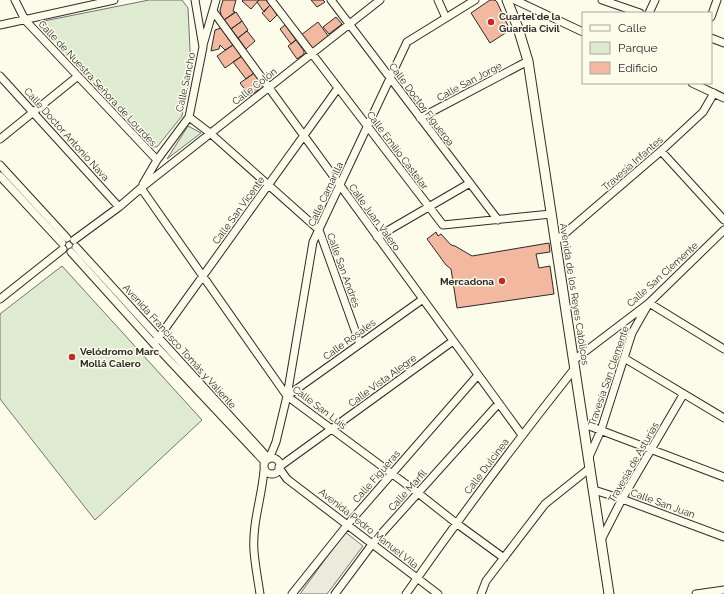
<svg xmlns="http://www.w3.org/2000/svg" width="724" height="594" viewBox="0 0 724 594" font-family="Raleway,sans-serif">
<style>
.green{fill:#deebd1;stroke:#74746e}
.parking{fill:#eceadb;stroke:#74746e}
.building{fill:#f2b8a0;stroke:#2b2b2b}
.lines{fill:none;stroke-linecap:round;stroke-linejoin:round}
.street-casing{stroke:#2b2b2b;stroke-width:9}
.secondary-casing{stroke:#2b2b2b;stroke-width:11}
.street{stroke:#fdfbea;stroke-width:7}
.secondary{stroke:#fdfbea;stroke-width:9}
.poi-dot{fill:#c62828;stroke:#fdfbea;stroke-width:1.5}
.labels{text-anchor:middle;stroke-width:3;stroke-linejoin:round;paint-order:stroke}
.poi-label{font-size:10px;font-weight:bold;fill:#2b2b2b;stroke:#fdfbea;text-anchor:start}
.street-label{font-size:10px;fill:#2b2b2b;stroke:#fdfbea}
</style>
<rect width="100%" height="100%" fill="#fdfbea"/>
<!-- green -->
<path class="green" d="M149 0H182L188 8 191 70 182 116 157 147H153L43 27 44 21Z
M188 126 201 133 167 159Z
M62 266 202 420 95 520 0 399V314Z"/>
<!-- parking -->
<path class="parking" d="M345 532 363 546 327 594H300Z"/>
<!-- building -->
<path class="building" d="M223 0H236L233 11 235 12 224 20 221 15 220 10Z
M243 0H259L251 9 242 1Z
M259 0H266L270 5 264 12 257 2Z
M311 0H323L325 2 317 7Z
M490 0H495L497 2 510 30 490 43 471 13Z
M270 5 277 15 270 22 262 13Z
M236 12 242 21 231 29 224 20Z
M336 17 342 24 329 34 323 27Z
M242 21 248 30 238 38 231 29Z
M318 22 329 37 314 48 309 47 301 35Z
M285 25 296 40 291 44 280 29Z
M221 28 233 45 225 50 220 45 219 49 211 51 215 30Z
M247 31 255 41 246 49 238 38Z
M296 40 304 51V54L297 59 288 46Z
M233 45 242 56 225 68 217 56Z
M242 56 254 73 246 79 233 62Z
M254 73 261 83V88L250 96 240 83Z
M436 232 438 236 441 234 451 245 455 246 472 256 549 243 550 252 536 254 539 268 550 266 554 294 457 308 451 269 446 265 427 239Z"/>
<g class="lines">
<defs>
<path id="street" d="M15 0 25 20 157 160
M271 0 443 225 551 214
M331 0 498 220
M438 0 446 18
M515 0 583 32
M602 0 640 13
M213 11 522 435
M649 13 655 0
M711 17 717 0
M0 25 114 0
M711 38 724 43
M203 45 216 0
M0 76 119 207
M692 83 724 98
M189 117 210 133 319 230 360 344
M420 118 528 61
M0 139 78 76
M661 151 724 220
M0 165 67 238
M0 176 62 243
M143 184 157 160 189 117 203 47 195 0
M141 188 287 396 418 493 456 523 504 558
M377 237 470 183
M74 240 119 207 141 188 380 0
M556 241 661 151 703 112 714 93
M76 247 269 459 276 442 287 396 313 242 407 42 475 0
M71 252 154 344 265 462
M0 299 63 249
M154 344 338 88
M624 358 724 418
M574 360 649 303 724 230
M287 396 423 299
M584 424 724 477
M589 457 601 430 632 333 649 303 724 349
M264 466a8 8 0 1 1 16 0a8 8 0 1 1-16 0Z
M279 467 453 341
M279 468 287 479 438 594
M594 490 622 499 724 537
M601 540 622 499 683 395
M260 594C258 580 255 565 254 551 252 523 262 497 264 470
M292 594 348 524 478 375
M335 594 373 543 499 403
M406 594C460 517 516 442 575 368
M481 594 486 581 545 504 590 468
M696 594 724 590"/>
<path id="secondary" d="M507 0 518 28 528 61 609 594"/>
</defs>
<!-- street casing -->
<use href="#street" class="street-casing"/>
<!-- secondary casing -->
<use href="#secondary" class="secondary-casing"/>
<!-- street -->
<use href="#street" class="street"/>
<!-- secondary -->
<use href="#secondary" class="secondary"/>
</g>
<!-- markers -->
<g class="poi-dot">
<circle cx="491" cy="22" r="4"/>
<circle cx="502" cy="281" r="4"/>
<circle cx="72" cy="357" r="4"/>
</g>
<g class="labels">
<!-- poi labels -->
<g class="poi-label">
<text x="499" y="20">Cuartel de la<tspan x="499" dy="12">Guardia Civil</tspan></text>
<text x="494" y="285" text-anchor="end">Mercadona</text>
<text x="80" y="355">Velódromo Marc<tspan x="80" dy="12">Mollá Calero</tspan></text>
</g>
<!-- street labels -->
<g class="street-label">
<text transform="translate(469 81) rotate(-28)" y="4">Calle San Jorge</text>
<text transform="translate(185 82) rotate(-78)" y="4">Calle Sancho</text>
<text transform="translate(98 83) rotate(47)" y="4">Calle de Nuestra Señora de Lourdes</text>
<text transform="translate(254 86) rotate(-38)" y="4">Calle Colón</text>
<text transform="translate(422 104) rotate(53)" y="4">Calle Doctor Figueroa</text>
<text transform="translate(67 134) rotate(48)" y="4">Calle Doctor Antonio Nava</text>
<text transform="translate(398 150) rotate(53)" y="4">Calle Emilio Castelar</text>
<text transform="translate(632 163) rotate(-41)" y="4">Travesía Infantes</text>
<text transform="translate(325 194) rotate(-65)" y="4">Calle Camarilla</text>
<text transform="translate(238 210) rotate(-54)" y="4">Calle San Vicente</text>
<text transform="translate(375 217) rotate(54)" y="4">Calle Juan Valero</text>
<text transform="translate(344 270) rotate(70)" y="4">Calle San Andrés</text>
<text transform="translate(662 274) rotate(-42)" y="4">Calle San Clemente</text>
<text transform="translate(575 294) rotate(81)" y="4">Avenida de los Reyes Católicos</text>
<text transform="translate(349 339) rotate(-36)" y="4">Calle Rosales</text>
<text transform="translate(180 346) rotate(48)" y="4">Avenida Francisco Tomás y Valiente</text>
<text transform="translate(608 376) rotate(-71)" y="4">Travesía San Clemente</text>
<text transform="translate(382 380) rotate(-36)" y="4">Calle Vista Alegre</text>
<text transform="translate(320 407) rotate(37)" y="4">Calle San Luis</text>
<text transform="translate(633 462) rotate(-60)" y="4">Travesía de Asturias</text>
<text transform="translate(486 466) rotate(-53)" y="4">Calle Dulcinea</text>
<text transform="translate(376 476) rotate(-49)" y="4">Calle Figueras</text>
<text transform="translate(407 490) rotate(-48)" y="4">Calle Marfil</text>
<text transform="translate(663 503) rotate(20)" y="4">Calle San Juan</text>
<text transform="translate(369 528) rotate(38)" y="4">Avenida Pedro Manuel Vila</text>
</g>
</g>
<!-- legend -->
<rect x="582" y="12" width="130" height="72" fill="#fdfbea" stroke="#a9a89e"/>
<rect x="590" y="25" width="20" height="6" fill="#fdfbea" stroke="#a9a89e"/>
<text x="618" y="32" font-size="12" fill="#2b2b2b">Calle</text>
<rect x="590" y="42" width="20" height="12" fill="#deebd1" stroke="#a9a89e"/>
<text x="618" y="52" font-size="12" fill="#2b2b2b">Parque</text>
<rect x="590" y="62" width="20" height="12" fill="#f2b8a0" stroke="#a9a89e"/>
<text x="618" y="72" font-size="12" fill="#2b2b2b">Edificio</text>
</svg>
